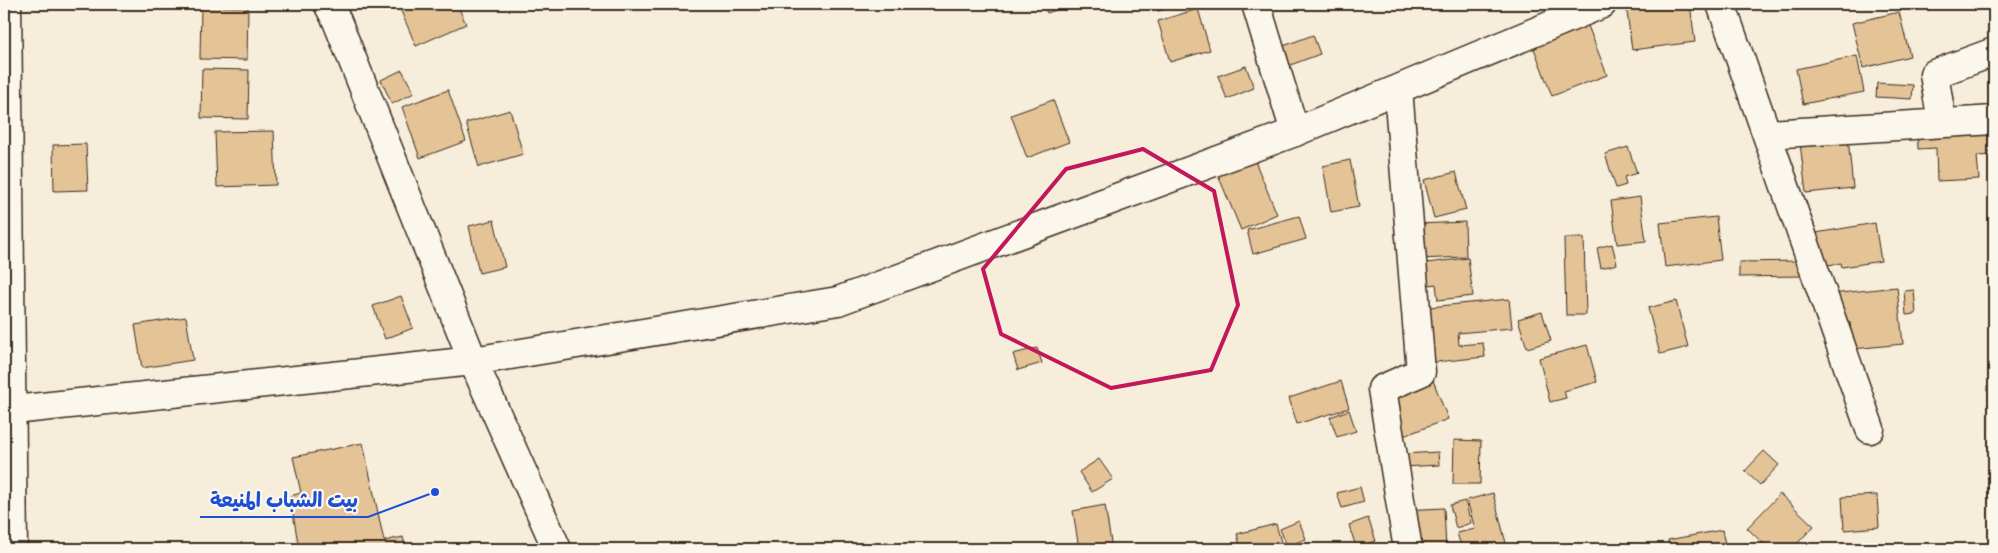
<svg xmlns="http://www.w3.org/2000/svg" width="1998" height="553" viewBox="0 0 1998 553" font-family="Sriracha,'Playpen Sans Arabic',sans-serif">
<style>
.building{fill:#e4c497;stroke:#3b2a1e}
.lines{fill:none;stroke-linecap:round;stroke-linejoin:round}
.minor-casing{stroke:#3b2a1e;stroke-width:31}
.tertiary-casing{stroke:#3b2a1e;stroke-width:31}
.minor{stroke:#fbf7ec;stroke-width:28}
.tertiary{stroke:#fbf7ec;stroke-width:28}
.marked{fill:none;stroke:#c2185b;stroke-width:4;stroke-linejoin:round}
.leader{fill:none;stroke:#1d4ed8;stroke-width:2}
.callout-dot{fill:#1d4ed8;stroke:#fbf7ec;stroke-width:2}
.callout-label{font-size:20px;text-anchor:middle;font-weight:bold;fill:#1d4ed8;stroke:#fbf7ec;stroke-width:4.5;stroke-linejoin:round;paint-order:stroke}
</style>
<rect width="100%" height="100%" fill="#f6eddb"/>
<filter id="ink" filterUnits="userSpaceOnUse"><feTurbulence type="fractalNoise" baseFrequency=".02" numOctaves="2"/><feDisplacementMap in="SourceGraphic" scale="10" xChannelSelector="R" yChannelSelector="G"/><feConvolveMatrix kernelMatrix="1 2 1 2 8 2 1 2 1" color-interpolation-filters="sRGB"/></filter>
<g filter="url(#ink)">
<!-- building -->
<path class="building" d="M398 4H457L466 24 416 46Z
M1043 4H1060L1062 8 1047 13Z
M1156 4H1186L1158 11Z
M1626 4H1690L1695 42 1632 50Z
M1715 4H1749L1719 15Z
M201 6 248 7 247 60 200 59Z
M1198 9 1210 50 1170 62 1158 21Z
M1899 12 1910 56 1863 68 1852 23Z
M1587 23 1607 75 1552 96 1532 43Z
M1313 35 1320 54 1269 73 1262 54Z
M1857 56 1864 92 1803 104 1796 69Z
M1246 66 1254 88 1227 99 1218 76Z
M202 69 249 70 248 119 201 118Z
M402 70 414 93 392 104 381 80Z
M1877 83 1913 85 1912 99 1876 97Z
M448 90 466 141 420 158 402 107Z
M1053 100 1069 142 1027 158 1011 115Z
M510 110 523 154 479 167 466 123Z
M1994 125V155L1977 156 1979 179 1937 181 1936 148 1918 149 1917 129Z
M274 131 276 185 217 187 215 132Z
M1848 138 1853 188 1806 193 1800 143Z
M86 144 88 190 54 191 53 145Z
M1628 147 1637 173 1624 177 1626 185 1616 188 1605 154Z
M1254 159 1277 214 1241 230 1218 175Z
M1350 160 1359 207 1331 212 1323 166Z
M1456 172 1466 210 1434 218 1424 180Z
M1640 197 1646 241 1617 244 1611 201Z
M1299 216 1306 239 1253 254 1247 230Z
M1716 217 1721 260 1665 267 1660 223Z
M494 220 505 267 479 273 469 226Z
M1465 222 1466 257 1418 259 1417 224Z
M1875 223 1881 261 1842 267 1841 263 1821 266 1816 233Z
M1564 238H1584L1586 315H1566Z
M1612 244 1617 264 1601 268 1597 248Z
M1468 258 1473 296 1438 300 1436 284 1421 286 1418 264Z
M1801 261 1802 276 1739 277V262Z
M1897 287 1903 344 1853 349 1850 322 1834 323 1831 294Z
M1914 290 1916 314 1906 315 1904 291Z
M401 296 413 328 385 339 373 306Z
M1509 299 1512 328 1458 333 1459 345 1483 343 1485 357 1426 363 1420 308Z
M1676 301 1688 347 1660 354 1648 308Z
M1542 312 1551 341 1527 348 1518 319Z
M186 317 193 360 142 368 135 325Z
M1587 345 1597 382 1564 391 1566 398 1550 402 1539 358Z
M1037 348 1042 363 1018 370 1013 354Z
M1431 375 1448 419 1398 438 1381 395Z
M1341 381 1349 408 1297 424 1289 398Z
M1349 410 1356 431 1337 437 1330 417Z
M1454 440 1481 441 1480 484H1453Z
M363 443 384 541 403 537 406 549H299L290 496 301 493 293 457Z
M1764 451 1779 465 1760 485 1745 471Z
M1438 452 1439 465 1403 467 1402 454Z
M1099 459 1113 479 1092 492 1079 472Z
M1360 487 1364 502 1342 508 1337 493Z
M1493 493 1506 543 1481 549H1462L1457 533 1475 529 1467 500Z
M1780 494 1814 526 1792 549H1769L1747 528Z
M1877 495 1879 527 1844 530 1842 497Z
M1465 501 1471 523 1456 528 1450 505Z
M1105 505 1112 549H1079L1073 511Z
M1444 508 1446 549H1405L1403 510Z
M1368 518 1376 541 1356 547 1349 525Z
M1299 521 1306 539 1287 546 1280 529Z
M1276 524 1283 549H1241L1237 534Z
M1722 530 1726 549H1669L1668 540Z
M1889 544 1890 549H1867Z"/>
<g class="lines">
<defs>
<path id="minor" d="M7 4 13 549
M1256 4 1295 132
M1721 4 1870 429
M1398 89 1421 372 1382 389 1408 549
M1942 123 1934 74 1994 52
M1767 134 1994 120
M4 411 473 361"/>
<path id="tertiary" d="M328 4 337 21 473 361 557 549
M473 361 838 301 1295 132 1602 4"/>
</defs>
<!-- minor casing -->
<use href="#minor" class="minor-casing"/>
<!-- tertiary casing -->
<use href="#tertiary" class="tertiary-casing"/>
<!-- minor -->
<use href="#minor" class="minor"/>
<!-- tertiary -->
<use href="#tertiary" class="tertiary"/>
</g>
</g>
<!-- marked area -->
<path class="marked" d="M1143 149 1214 191 1238 305 1211 370 1111 388 1001 334 983 269 1066 169Z"/>
<!-- callouts -->
<path class="leader" d="M435 492L368 517H200"/>
<circle class="callout-dot" cx="435" cy="492" r="5"/>
<g class="callout-label">
<text x="284" y="507">بيت الشباب المنيعة</text>
</g>
<!-- margin -->
<rect width="1998" height="553" fill="none" stroke="#fbf7ec" stroke-width="20"/>
<rect x="10" y="10" width="1978" height="533" fill="none" stroke="#3b2a1e" stroke-width="2" filter="url(#ink)"/>
</svg>
